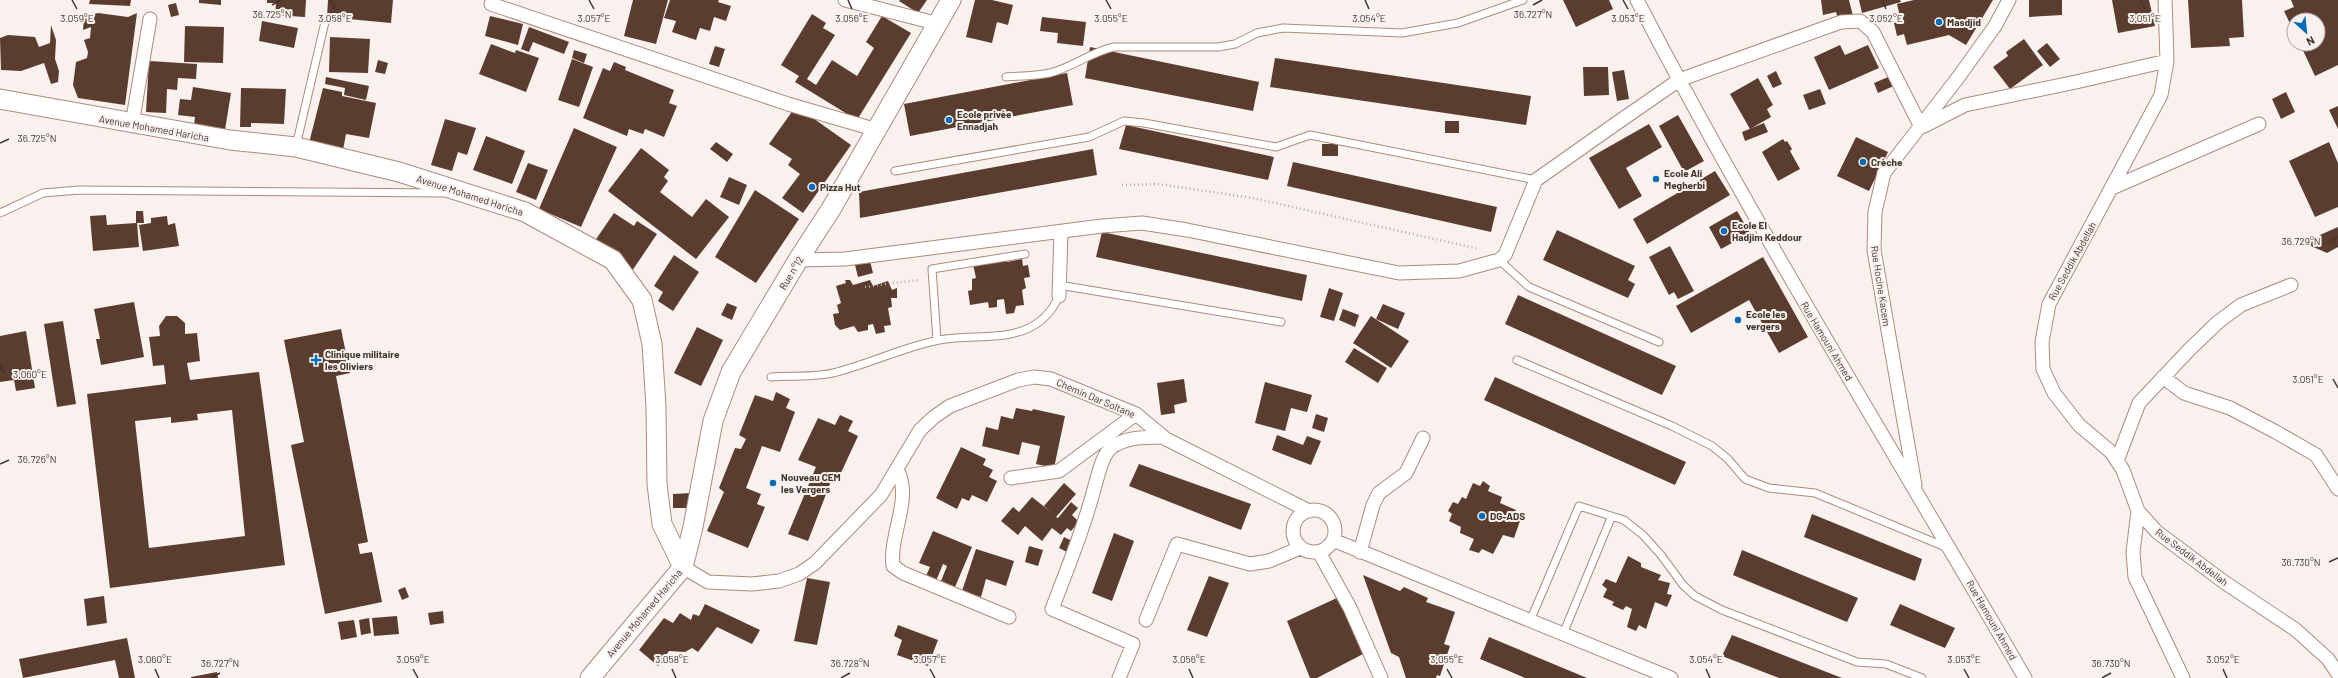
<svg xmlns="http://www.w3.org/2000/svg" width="2338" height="678" viewBox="0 0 2338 678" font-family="Barlow,sans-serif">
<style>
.building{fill:#5b3d30;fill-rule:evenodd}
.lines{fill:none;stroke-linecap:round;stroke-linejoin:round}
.lane-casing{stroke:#ae8b7c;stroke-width:9}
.street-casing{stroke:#ae8b7c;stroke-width:15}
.secondary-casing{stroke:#ae8b7c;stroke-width:21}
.path{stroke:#b7aca8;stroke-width:2.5;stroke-dasharray:1 3;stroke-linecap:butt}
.lane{stroke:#fff;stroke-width:7}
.street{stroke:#fff;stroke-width:13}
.secondary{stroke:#fff;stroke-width:19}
.ticks{fill:none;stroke:#42332d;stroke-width:1.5}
.poi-dot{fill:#036cb8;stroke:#f9f1ee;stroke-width:1.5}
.labels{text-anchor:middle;stroke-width:4;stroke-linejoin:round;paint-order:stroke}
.poi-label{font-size:10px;font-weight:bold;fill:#42332d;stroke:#f9f1ee;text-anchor:start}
.street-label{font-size:10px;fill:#42332d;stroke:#f9f1ee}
.ticks-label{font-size:10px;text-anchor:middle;fill:#42332d;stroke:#f9f1ee;stroke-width:4;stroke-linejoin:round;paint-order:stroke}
</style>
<rect width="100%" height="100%" fill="#f9f1ee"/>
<!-- building -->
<path class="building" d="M90 0H131L130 6 89 4Z
M199 0H221V5L199 3Z
M267 0H306L305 17 275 15 276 3H267Z
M328 0H393L391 23 327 17Z
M633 0H668L656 44 624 36Z
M670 0H719L718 2 731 6 726 21 714 17 710 31 700 28 696 40 672 32 676 21 664 18Z
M900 0H927L918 13 899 1Z
M975 0H992L1013 5 1008 25 997 22 992 43 966 37Z
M1563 0H1609L1613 9 1576 27Z
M1821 0H1849L1853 16 1838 19 1836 12 1823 15Z
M1859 0H1900L1901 2 1862 13Z
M1914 0H1993L1966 45 1949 35 1907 45 1904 34 1897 36 1894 23 1901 21 1897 4Z
M2029 0H2062V15L2029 17Z
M2112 0H2149L2155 26 2118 33Z
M2188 0H2242L2244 37 2229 38 2230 46 2191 48Z
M2291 0H2338V65L2315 76 2300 44H2318V20H2294V32L2284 11 2294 7Z
M176 3 179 15 171 17 168 5Z
M98 13 128 17 137 13 125 105 78 98 73 85 76 62 87 58 88 52 84 40 90 38 91 27 83 30 84 17Z
M812 14 826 23 823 28 835 35 807 79 816 85 832 60 857 76 874 48 866 42 882 16 911 33 857 120 795 82 799 76 781 65Z
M490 16 523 24 518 45 485 36Z
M1042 17 1086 22 1083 46 1057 43 1058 33 1040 31Z
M262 21 298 28 294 48 259 41Z
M51 25 56 40 55 59 59 71 58 82 51 84 44 63 21 71 1 70 0 38 8 35 35 37 39 47 50 43Z
M185 26 224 27 223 63 184 62Z
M529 27 569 42 564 54 533 42 529 52 521 49Z
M330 37 370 39 368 73 329 72Z
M2024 39 2043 65 2010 89 1993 67 2008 56 2006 52Z
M2047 43 2060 59 2050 67 2037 51Z
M491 44 515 53 516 50 539 58 526 92 479 74Z
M1840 45 1845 55 1868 45 1879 68 1829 90 1814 57Z
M715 46 725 49 719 67 709 64Z
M1090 47 1259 82 1253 111 1085 78Z
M574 50 587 54 584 63 572 58Z
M1275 58 1531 96 1526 125 1270 87Z
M572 59 593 67 579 107 558 100Z
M378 60 388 63 385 74 375 72Z
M149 61 197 64 196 79 178 78 177 90 167 89 166 113 146 112Z
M614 62 626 67 625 70 674 90 669 103 677 106 664 137 645 129 643 134 629 129 627 136 583 118 603 68 610 71Z
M1583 67H1608L1609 95 1584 96Z
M1624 70 1629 99 1617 101 1612 72Z
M1776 71 1782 84 1773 88 1767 76Z
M1067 73 1073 105 910 136 904 104Z
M1893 75 1898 84 1878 93 1874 83Z
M326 77 369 86 366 100 344 95 345 88 325 84Z
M1758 78 1773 105 1767 109 1771 117 1750 129 1730 94Z
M193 87 231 93 225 130 194 125 195 117 178 115 180 99 191 100Z
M241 88 286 89 284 124 251 123V127H240Z
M323 88 342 92V96L376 103 369 138 346 134 343 150 309 143Z
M1820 89 1826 104 1809 110 1803 95Z
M2286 92 2295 112 2281 119 2272 99Z
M796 106 851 145 803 213 782 198 800 174 788 165 792 159 769 144Z
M2338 106V129L2329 110Z
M1678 115 1704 161 1684 172 1659 126Z
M445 119 476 128 467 155 458 152 452 171 431 165Z
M1445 121H1459V133H1445Z
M1764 123 1768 132 1745 141 1742 132Z
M1649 124 1662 147 1626 168 1642 196 1619 209 1589 158Z
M1126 125 1274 157 1268 180 1119 149Z
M574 128 617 147 581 227 539 209Z
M486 136 525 151 512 184 473 170Z
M1856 137 1888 152 1869 191 1837 176Z
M1783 139 1785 142 1787 141 1792 149 1790 151 1800 169 1778 181 1762 152Z
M716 142 733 154 727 162 710 149Z
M2329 142 2338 163V207L2315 217 2289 161Z
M1322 144H1338V156H1322Z
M641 148 669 170 664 177 668 181 660 192 692 217 706 199 729 217 696 259 608 191Z
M1093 149 1097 175 860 218 859 192Z
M1293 162 1497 207 1491 232 1287 186Z
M528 163 548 170 536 200 516 192Z
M1715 171 1730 195 1647 244 1633 219Z
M729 177 747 185 739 205 720 197Z
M755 190 799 219 756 283 715 257Z
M136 211H143L144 223H137L139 247 93 251 90 216 106 215 107 225 136 223Z
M1737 211 1750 233 1721 249 1709 227Z
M614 213 634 226 637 221 657 234 632 271 592 245Z
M167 216 168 225 175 223 179 246 143 251 139 225 151 223V218Z
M2338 227V247L2327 253 2311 246 2309 241 2322 237 2320 235Z
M1557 230 1635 266 1628 280 1635 284 1628 298 1543 260Z
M1102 232 1307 275 1302 301 1096 257Z
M1670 246 1694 291 1678 299 1674 292 1669 295 1649 257Z
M674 255 699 272 673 311 658 301 663 292 654 286Z
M990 256V260L1005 258 1007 262 1022 259 1023 266 1028 265 1030 277 1024 278 1026 288 1022 290 1024 305 1016 306 1014 313 1006 314 1004 299 997 300V307L989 308 988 302 970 305 968 291 972 290V279L976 278 973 264 982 263 981 257Z
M1763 257 1808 337 1779 353 1749 300 1691 333 1676 306Z
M870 261 873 273 858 277 855 265Z
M845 280H850L853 285 870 280 873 286 888 281 892 290 897 288V298H891L892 307 888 308 891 325 884 326 885 332 876 334 873 324 868 325V330L858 332 854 326 840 330 835 325 833 314 839 313 837 305 841 303 836 286 846 283Z
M1329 288 1343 293 1334 321 1320 317Z
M1518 295 1676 366 1662 395 1505 324Z
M134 302 144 357 101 365 96 339H100L94 309Z
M727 303 737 307 732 320 721 315Z
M1383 304 1405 313 1398 329 1376 319Z
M1343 309 1359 315 1355 327 1339 320Z
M166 316H177L185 323V334L197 333 200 361 187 363 190 380 259 372 285 565 110 588 87 394 166 384 164 365 153 366 149 337 160 336 159 326ZM232 410 245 536 149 548 135 421 171 417V423L198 420 197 414Z
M1371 316 1409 341 1391 368 1353 343Z
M63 321 76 404 57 407 44 324Z
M697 327 723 340 701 386 674 373Z
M341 329 350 373 336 376 368 542 358 544 360 554 372 552 382 602 325 614 291 445 304 442 284 340Z
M26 331 35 388 16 391 14 380 0 382V336Z
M1354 348 1387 368 1378 383 1345 362Z
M1495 377 1686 462 1675 485 1484 400Z
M1184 379 1187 402 1174 405 1175 413 1161 415 1157 383Z
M1265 382 1312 395 1307 412 1291 408 1285 431 1255 423Z
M776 392 790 399 786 408 795 412 780 452 762 446 746 488 761 494 757 504 765 507 748 548 707 531 724 492 719 488 735 448 741 449 746 439 739 435 755 395 773 401Z
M1016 408 1032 411 1033 409 1065 416 1054 468 1036 464 1040 446 1022 442 1019 455 982 446 986 427 998 430 1001 416 1013 419Z
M1316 414 1328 418 1324 432 1312 428Z
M840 415 853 421 848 431 858 436 839 477 833 476 808 541 788 534 816 467 798 460 818 418 835 425Z
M1277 435 1303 445 1307 436 1321 441 1311 465 1272 450Z
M961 447 986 459 983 465 993 470 989 477 997 481 987 502 972 495 969 501 962 498 957 509 936 498Z
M1139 464 1251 504 1241 530 1129 486Z
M1483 481 1490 486 1488 491 1502 497 1500 503 1516 510 1513 518 1520 521 1514 538 1503 535 1493 554 1482 549 1479 553 1469 550 1474 539 1460 533 1461 527 1449 521 1452 514 1448 511 1453 502 1458 504 1462 497 1466 499 1473 483 1480 486Z
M1064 483 1076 494 1056 517 1058 518 1071 502 1078 508 1072 515 1079 522 1071 531 1067 528 1061 535 1052 528 1042 541 1025 526 1018 535 1001 521 1013 507 1019 512 1032 497 1051 512 1044 506Z
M691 493V508H673V494Z
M1812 514 1922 559 1915 581 1804 537Z
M933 531 972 547 955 587 941 581 947 566 943 564 936 581 926 576 930 567 919 563Z
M1114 533 1134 541 1112 601 1092 593Z
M1064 537 1074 542 1069 553 1059 548Z
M1029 546 1043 550 1038 566 1025 562Z
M976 549 1014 561 1006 586 986 579 981 597 962 591Z
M1742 550 1858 598 1847 622 1733 575Z
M1628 556 1641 563V567L1661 575 1658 580 1670 583 1667 594 1672 595 1667 607 1655 602 1646 629 1639 625 1636 631 1627 627 1632 609 1626 606 1623 610 1612 605 1614 602 1603 597 1607 589 1602 585 1606 579 1616 583Z
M1363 575 1400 591 1404 587 1428 598 1426 602 1455 612 1444 644 1450 646 1440 676 1437 675 1436 678H1406L1399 657 1391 653Z
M1209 576 1229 583 1207 637 1187 630Z
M807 578 830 582 817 645 794 641Z
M405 587 409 597 402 600 398 590Z
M104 596 107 623 87 626 84 599Z
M1339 597 1363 654 1317 678H1310L1287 621Z
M705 604 760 630 752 644 717 627 698 652 692 648 685 652 669 651 658 666 639 650 664 618 673 623 680 613 691 620 693 614 699 616Z
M1900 604 1955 628 1945 648 1890 625Z
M443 611 444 623 430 625 428 613Z
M397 616 399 634 374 636 372 618Z
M369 618 371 633 361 635 359 620Z
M354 620 357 637 341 640 338 622Z
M898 625 938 640 928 666 897 655 902 640 894 636Z
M1732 635 1842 678H1779L1722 656Z
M1489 637 1587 678H1525L1509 671 1480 659Z
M127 638 135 678H119L115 660 23 678 19 659Z
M217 672 218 678H191V677Z"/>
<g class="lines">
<defs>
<path id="lane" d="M1006 77C1020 76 1036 76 1050 73 1073 67 1091 52 1114 47H1218L1235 44 1257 33 1283 28 1402 33 1458 23 1523 0
M296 146 325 22
M895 171 1089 137 1124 121 1144 123 1276 147 1310 135 1536 180
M0 213 43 193 79 190 444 193
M1499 260 1529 287 1659 342
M1059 285 1281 322
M937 340 932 269 1025 254
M1517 360 1672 426 1712 446 1728 459 1745 479 1769 488 1815 493 1948 548
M771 377C792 375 817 378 837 372 871 363 904 347 939 340 968 334 1002 341 1029 328 1043 321 1053 310 1059 296
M1530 621 1579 506 1624 520 1643 535 1661 555 1683 585 1695 596 1722 610 1857 662 1886 664 1922 678
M1563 634 1611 518"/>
<path id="street" d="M845 0 939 24
M1637 0C1757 231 1895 453 2025 678
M2165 0 2167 61 2161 95 2049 304 2042 342 2043 369 2054 393 2079 425 2111 452 2123 470 2138 511 2157 532 2224 582 2296 630 2328 659 2338 674
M491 4 788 104 877 130
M132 124 150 19
M1924 126 1965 105 2076 82 2167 61
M2114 187 2259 124
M798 260 845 259 1102 226 1142 223 1187 230 1399 273 1459 271 1499 260 1505 255 1536 180 1614 125 1679 80 1841 22 1860 21 1873 32 1921 127
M1059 296 1061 232
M2163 377 2184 393 2230 408 2276 432 2316 455 2338 489
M2117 461 2139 403 2189 350 2218 322 2241 305 2291 285
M897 469C913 499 889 534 893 566L903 573 1009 617
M1011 478 1059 471 1136 414
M1915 485 1874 250 1875 212 1884 173 1957 79 1995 26 2009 0
M1293 531a21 21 0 1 1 42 0a21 21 0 1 1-42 0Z
M2138 511 2133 552 2135 577 2183 678
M1333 540 1671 678
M1319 552 1350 608 1381 678
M1360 552 1373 505 1379 493 1406 473 1423 438
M683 567 708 582 752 584 779 581 799 574 815 563 881 495 920 430 934 417 950 406 1018 380 1034 377 1051 379 1136 414 1166 439 1309 511
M1146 620 1177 544 1250 564 1269 561 1300 548
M1119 678 1133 644 1052 609C1068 567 1085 525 1096 482 1099 472 1103 454 1111 448 1126 436 1145 438 1163 437"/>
<path id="secondary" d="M0 99 230 140 296 147 399 172 525 212 613 260 642 300 652 344 656 407 657 484 662 524 683 567
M590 678 683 567 693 527 713 421 731 372 798 260 831 209 951 0"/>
</defs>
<!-- lane casing -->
<use href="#lane" class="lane-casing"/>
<!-- street casing -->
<use href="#street" class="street-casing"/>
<!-- secondary casing -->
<use href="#secondary" class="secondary-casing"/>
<!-- path -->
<path class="path" d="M1122 185 1158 184 1253 198 1479 249
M865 287 918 280"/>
<!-- lane -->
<use href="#lane" class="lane"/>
<!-- street -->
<use href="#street" class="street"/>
<!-- secondary -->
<use href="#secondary" class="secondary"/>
</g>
<!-- ticks -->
<path class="ticks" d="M72 0 77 9M331 0 335 9M589 0 594 9M848 0 852 9M1106 0 1111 9M1365 0 1369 9M1623 0 1628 9M1882 0 1886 9M2140 0 2145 9M272 5 281 0M1533 5 1542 0M0 143 9 139M2329 241 2338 237M0 366 5 374M2333 379 2338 388M0 464 9 460M2329 562 2338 558M155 669 159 678M413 669 418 678M672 669 676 678M930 669 935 678M1189 669 1193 678M1447 669 1452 678M1706 669 1710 678M1964 669 1969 678M2223 669 2227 678M211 678 220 673M841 678 850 673M2102 678 2111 673"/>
<!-- markers -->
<g class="poi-dot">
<circle cx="1939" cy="22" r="4"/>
<circle cx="949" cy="120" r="4"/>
<circle cx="1863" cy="162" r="4"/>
<circle cx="1656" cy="179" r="4"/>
<circle cx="812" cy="187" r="4"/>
<circle cx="1724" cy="231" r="4"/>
<circle cx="1738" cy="320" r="4"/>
<path d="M314 354h4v4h4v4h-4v4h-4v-4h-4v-4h4z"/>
<circle cx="773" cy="483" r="4"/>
<circle cx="1482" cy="516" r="4"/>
</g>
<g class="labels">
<!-- poi labels -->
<g class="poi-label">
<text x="1947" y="26">Masdjid</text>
<text x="957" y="118">Ecole privée<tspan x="957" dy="12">Ennadjah</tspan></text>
<text x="1871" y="166">Crèche</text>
<text x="1664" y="177">Ecole Ali<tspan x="1664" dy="12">Megherbi</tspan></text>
<text x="820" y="191">Pizza Hut</text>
<text x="1732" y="229">Ecole El<tspan x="1732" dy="12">Hadjim Keddour</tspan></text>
<text x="1746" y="318">Ecole les<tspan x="1746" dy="12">vergers</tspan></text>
<text x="325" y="358">Clinique militaire<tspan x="325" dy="12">les Oliviers</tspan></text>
<text x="781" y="481">Nouveau CEM<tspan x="781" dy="12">les Vergers</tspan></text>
<text x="1490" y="520">DG-ADS</text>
</g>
<!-- street labels -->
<g class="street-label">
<text transform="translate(154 128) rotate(10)" y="4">Avenue Mohamed Haricha</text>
<text transform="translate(470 195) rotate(18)" y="4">Avenue Mohamed Haricha</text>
<text transform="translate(2072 261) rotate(-61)" y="4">Rue Seddik Abdellah</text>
<text transform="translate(791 273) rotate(-59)" y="4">Rue n°12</text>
<text transform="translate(1881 286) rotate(81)" y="4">Rue Hocine Kacem</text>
<text transform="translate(1827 341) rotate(59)" y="4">Rue Hamouni Ahmed</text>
<text transform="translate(1096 398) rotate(23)" y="4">Chemin Dar Soltane</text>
<text transform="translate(2192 557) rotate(37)" y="4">Rue Seddik Abdellah</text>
<text transform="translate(644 613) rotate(-50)" y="4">Avenue Mohamed Haricha</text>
<text transform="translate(1992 620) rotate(60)" y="4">Rue Hamouni Ahmed</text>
</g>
</g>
<g class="ticks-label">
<text x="272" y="18">36.725°N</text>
<text x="1533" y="18">36.727°N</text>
<text x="77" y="22">3.059°E</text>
<text x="335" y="22">3.058°E</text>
<text x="594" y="22">3.057°E</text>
<text x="852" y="22">3.056°E</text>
<text x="1111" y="22">3.055°E</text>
<text x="1369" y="22">3.054°E</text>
<text x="1628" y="22">3.053°E</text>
<text x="1886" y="22">3.052°E</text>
<text x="2145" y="22">3.051°E</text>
<text x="37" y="142">36.725°N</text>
<text x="2301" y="245">36.729°N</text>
<text x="30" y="378">3.060°E</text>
<text x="2308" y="383">3.051°E</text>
<text x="37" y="463">36.726°N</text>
<text x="2301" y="566">36.730°N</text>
<text x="155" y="663">3.060°E</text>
<text x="413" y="663">3.059°E</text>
<text x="672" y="663">3.058°E</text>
<text x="930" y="663">3.057°E</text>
<text x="1189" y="663">3.056°E</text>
<text x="1447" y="663">3.055°E</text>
<text x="1706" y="663">3.054°E</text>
<text x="1964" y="663">3.053°E</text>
<text x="2223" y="663">3.052°E</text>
<text x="220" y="667">36.727°N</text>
<text x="850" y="667">36.728°N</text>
<text x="2111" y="667">36.730°N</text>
</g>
<!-- north arrow -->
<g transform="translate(2306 32) rotate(153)"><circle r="19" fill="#f9f1ee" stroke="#b0a5a1"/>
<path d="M0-3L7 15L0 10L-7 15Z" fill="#036cb8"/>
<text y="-6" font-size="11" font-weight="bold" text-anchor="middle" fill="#42332d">N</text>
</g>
</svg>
